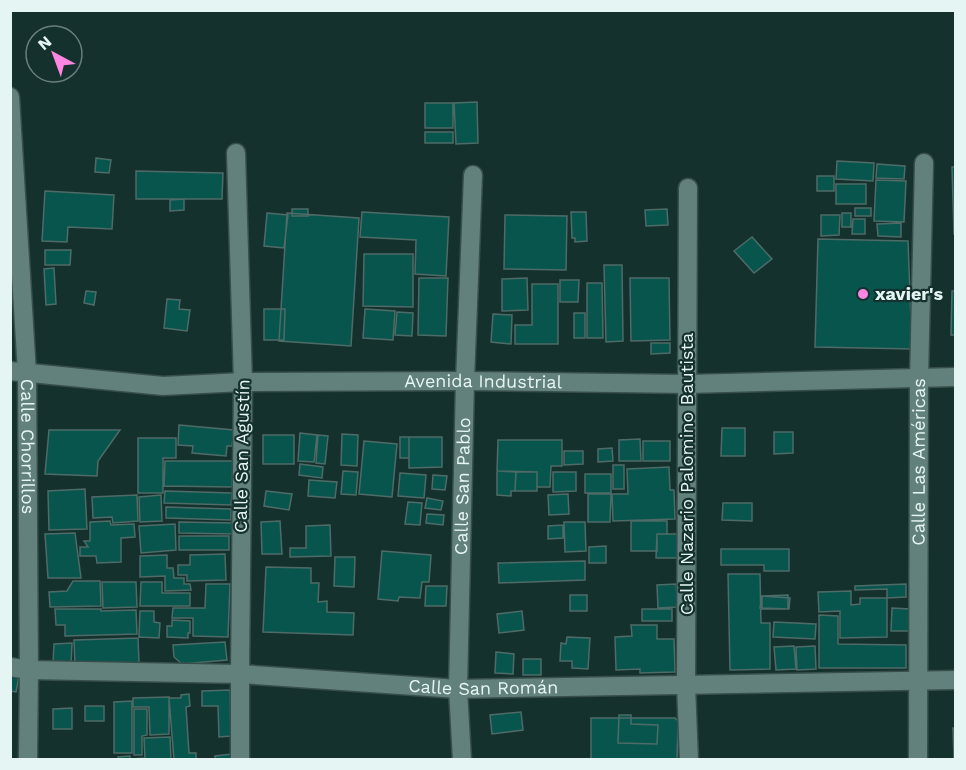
<svg xmlns="http://www.w3.org/2000/svg" width="966" height="770" viewBox="0 0 966 770" font-family="'Work Sans',sans-serif">
<style>
.building{fill:#08554e;stroke:#4e6b67;stroke-width:1.5}
.lines{fill:none;stroke-linecap:round;stroke-linejoin:round}
.street-casing{stroke:#374e4b;stroke-width:21}
.street{stroke:#62807c;stroke-width:18}
.poi-dot{fill:#fd86e2;stroke:#15312e;stroke-width:2}
.labels{text-anchor:middle;stroke-width:4.5;stroke-linejoin:round;paint-order:stroke}
.poi-label{font-size:18px;font-weight:bold;fill:#e5f5f3;stroke:#15312e;text-anchor:start}
.street-label{font-size:18px;fill:#e5f5f3;stroke:#15312e}
</style>
<rect width="100%" height="100%" fill="#15312e"/>
<!-- building -->
<path class="building" d="M477 102 478 143 456 144 454 103Z
M425 103H453V128H425Z
M425 132H453V143H425Z
M96 158 111 160 109 173 95 172Z
M837 161 874 163 873 181 836 179Z
M877 164 905 166 904 179 876 178Z
M952 167H956V234H954Z
M136 171 223 173 222 199H136Z
M817 176H834V191H817Z
M876 180 906 181 904 222 874 221Z
M836 184H866V204H836Z
M45 191 114 195 112 229 68 227 67 242 42 241Z
M184 199V210L170 211V200Z
M855 208H871V216H855Z
M292 209H308V216H292Z
M667 209 668 225 646 226 645 210Z
M362 212 449 217 446 276 415 274 416 240 360 237Z
M571 212H586L587 241 575 242V238H572Z
M267 213 288 215 284 248 264 246Z
M287 213 359 218 351 346 279 341Z
M842 213H851V227H842Z
M505 215 567 216 566 270 504 269Z
M821 215H840L839 235 821 236Z
M853 219H865V234H852Z
M901 223V237L878 236 877 224Z
M752 237 772 259 754 273 734 251Z
M818 239 908 241 912 349 815 347Z
M45 250H71L70 265H45Z
M364 254H413V307L363 306Z
M604 265H622L623 341 606 342Z
M54 268 56 304 46 305 44 269Z
M419 278H448L446 336 418 335Z
M527 278 528 310 502 311V279Z
M630 278H669L670 340 631 341Z
M560 280H579L578 302H560Z
M587 283H602L603 338H587Z
M532 284H558V344H515V325H532Z
M86 291 96 292 94 305 84 303Z
M952 291H956V335H951Z
M167 299 180 300 179 309 190 310 187 331 164 328Z
M264 309H285L284 340H264Z
M365 309 395 311 393 340 363 338Z
M397 312 413 313 412 336 395 335Z
M574 313H585V338H574Z
M493 314 512 315 511 344 491 342Z
M651 343H670V353L651 354Z
M179 425 234 430 232 446H227L226 456 192 453 193 446 178 445Z
M722 428H745V456H721Z
M49 430H120L98 461 97 476 45 474Z
M774 432H793V453L774 454Z
M300 433 317 435 314 462 298 461Z
M342 434 358 435 357 466 341 465Z
M263 435H294V464H263Z
M318 435 328 436 325 464 316 463Z
M400 437H409V458H400Z
M409 437H442V467L409 468Z
M138 438H176V458H163V493H138Z
M640 439 641 461H619V440Z
M498 440H562V466H551L550 487H537V472L497 471Z
M364 441 397 444 392 497 359 494Z
M643 441H670V461H643Z
M612 448 613 461 598 462V449Z
M564 451H583V464L564 465Z
M165 461H233L232 487 164 486Z
M300 464 323 467 322 478 299 475Z
M613 465H624V489H613Z
M669 467 670 490H674L675 519 613 521 612 494H628L627 469Z
M343 471 358 472 356 495 341 494Z
M497 471 516 472 515 491H511V496L497 495Z
M516 472H537V491H515Z
M553 472H576V491L553 492Z
M400 473 426 475 424 498 398 496Z
M585 474H611V493H585Z
M433 475 447 476 445 490 432 489Z
M309 480 337 482 335 498 308 496Z
M85 489 87 529 49 530 48 491Z
M165 491 232 493 231 505 164 503Z
M266 491 292 494 289 510 264 506Z
M568 494 569 514 549 515 548 495Z
M588 494H611L610 522H588Z
M137 495 138 521 113 523 112 517 93 518 92 497Z
M161 495 162 521 140 522 139 497Z
M427 498 443 501 441 510 425 508Z
M408 502 422 503 420 525 405 524Z
M723 503H752V521L722 520Z
M166 507 231 509V520L166 518Z
M427 514 444 515 443 525 426 523Z
M110 521 111 525 134 524 135 537 121 538V562L97 563 96 556H80V547H88L84 541H90V522Z
M280 521 282 554H262L261 522Z
M631 521H667V534H657V551H631Z
M179 522 235 523V534L179 533Z
M564 522H585L586 551 565 552Z
M175 524 176 550 141 553 139 526Z
M330 525 331 556 290 557V548H306V526Z
M563 525V538L548 539V526Z
M75 533 81 578H48L45 534Z
M657 534H677V558H656Z
M179 536H229V550H179Z
M606 546V563H589V547Z
M721 549H789V571H764V565H721Z
M382 551 431 555 429 582H422L420 598 399 597 398 601 378 599Z
M225 554 226 580 187 581V575H178V565H190V555Z
M167 555V568H173L174 578H184V584H190L191 590 165 591V576L140 577V556Z
M335 557H355L354 587 334 586Z
M585 561V580L499 583 498 563Z
M266 567 311 568V583H319L318 602 327 601V612L354 613 353 635 263 632Z
M728 574H760L761 623H770V669L730 670Z
M73 581H100L101 606 50 607 49 592 67 591Z
M102 582H136L137 607 103 608Z
M141 582H162V593H190V606H140Z
M206 584H230L228 637 193 636V618H172L173 608H205Z
M676 584 678 607 658 608 657 585Z
M906 584V597L887 598V589L855 590V586Z
M426 586H447L446 606H425Z
M851 591V605L860 604V598H887V637L840 638V611L819 612 818 592Z
M570 595H587V611H570Z
M788 595V609H762V596Z
M762 596 790 598 789 609 760 608Z
M892 608 910 609V631H891Z
M55 609H101V611L136 610 137 634 65 636V625H56Z
M642 609H672V621H642Z
M140 611H154V622L160 623 159 638 139 637Z
M522 611 524 630 499 633 497 614Z
M819 615 838 616V644L906 645V668H819Z
M172 620 190 621V633H188V638L167 637V626H172Z
M774 622 816 624 815 639 773 637Z
M631 625H657V639H674L675 672 640 673V669L616 670 615 637 632 636Z
M567 637 590 638 588 669 572 668V661H560L561 643 566 644Z
M138 638 139 663 75 665 74 640Z
M225 642 227 660 182 664 174 657 173 645Z
M72 643 71 665 53 663 54 644Z
M794 646 796 669 776 670 774 647Z
M815 646 816 669 797 670 796 647Z
M496 652 514 654 513 674 495 673Z
M523 659H541V675H523Z
M10 675 19 676 16 692 10 691Z
M230 690 231 736 219 737 218 706H202V691Z
M189 694 190 706 186 707 189 753H196V760H174L169 698H181V695Z
M169 697V734L150 735 149 707H133V698Z
M132 701V753H114V702Z
M85 706H104V721H85Z
M72 708V729H53V709Z
M134 709H147V735L142 736V755H134Z
M521 712 523 730 492 734 490 715Z
M619 715H631V724L658 725 657 744 618 743Z
M591 718H675L678 721 677 760H591Z
M953 728H956V760H954Z
M170 737 171 760H118V757L130 756V759L145 758 144 738Z
M232 754 233 760H215V756Z"/>
<g class="lines">
<defs>
<g id="street">
<path id="s1" d="M10 97 27 373 29 670 28 760"/>
<path d="M236 153 243 382 240 674V760"/>
<path d="M688 188 686 685 689 760"/>
<path id="s2" d="M10 371 163 386 243 382 465 381 687 384 956 377"/>
<path id="s3" d="M10 667 29 670 240 674 458 689 956 680"/>
<path id="s4" d="M462 760 458 689 465 381 473 175"/>
<path id="s5" d="M918 760 919 379 924 163"/>
</g>
</defs>
<!-- street casing -->
<use href="#street" class="street-casing"/>
<!-- street -->
<use href="#street" class="street"/>
</g>
<!-- markers -->
<circle class="poi-dot" cx="863" cy="294" r="6"/>
<g class="labels">
<!-- poi labels -->
<g class="poi-label">
<text x="875" y="300">xavier's</text>
</g>
<!-- street labels -->
<g class="street-label">
<text dy="6" stroke="none"><textPath href="#s2" startOffset="474">Avenida Industrial</textPath></text>
<text dy="6" stroke="none"><textPath href="#s1" startOffset="350">Calle Chorrillos</textPath></text>
<text transform="translate(242 456) rotate(-89)" y="6">Calle San Agustín</text>
<text dy="6" stroke="none"><textPath href="#s5" startOffset="298">Calle Las Américas</textPath></text>
<text transform="translate(687 474) rotate(-90)" y="6">Calle Nazario Palomino Bautista</text>
<text dy="6" stroke="none"><textPath href="#s4" startOffset="274">Calle San Pablo</textPath></text>
<text dy="6" stroke="none"><textPath href="#s3" startOffset="474">Calle San Román</textPath></text>
</g>
</g>
<!-- border -->
<rect width="966" height="770" fill="none" stroke="#e5f5f3" stroke-width="24"/>
<!-- north arrow -->
<g transform="translate(54 54) rotate(319)"><circle r="28" fill="#15312e" stroke="#687f7d" stroke-width="1.5"/>
<path d="M0-4.5L10 22L0 15L-10 22Z" fill="#fd86e2"/>
<text y="-9" font-size="16" font-weight="bold" text-anchor="middle" fill="#e5f5f3">N</text>
</g>
</svg>
